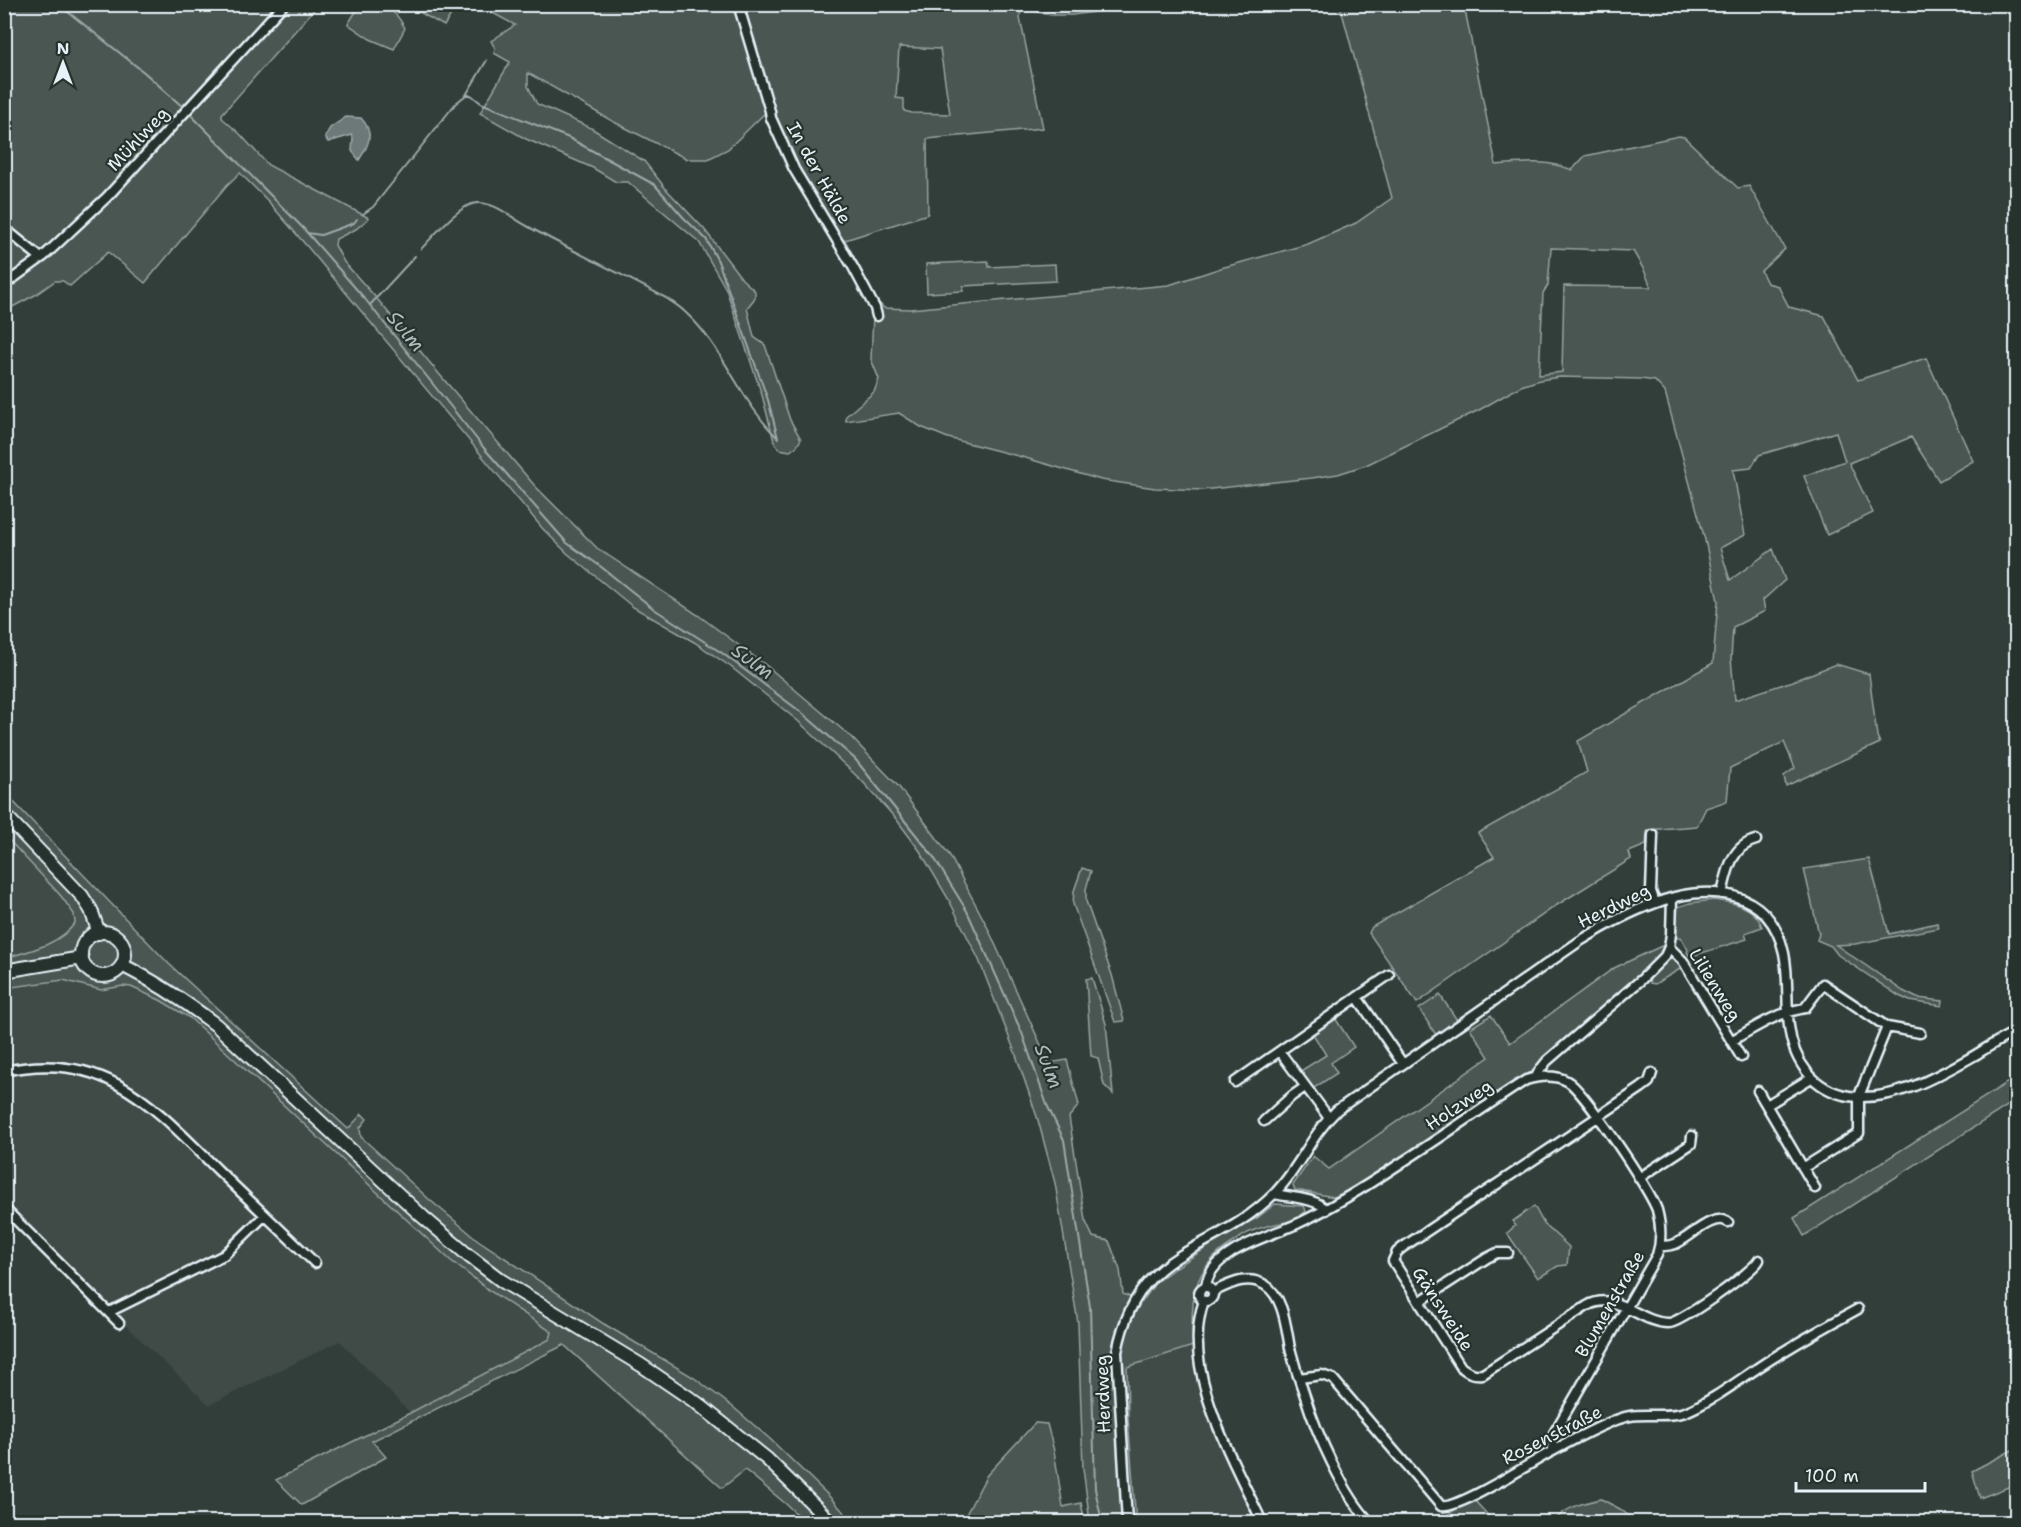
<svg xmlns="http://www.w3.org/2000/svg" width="2021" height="1527" viewBox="0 0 2021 1527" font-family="'Shantell Sans',sans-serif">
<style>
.built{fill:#3f4b46}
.green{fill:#495651;stroke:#98a4a4;stroke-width:1.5;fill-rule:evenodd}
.water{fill:#6d7978;stroke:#9ea9ab;stroke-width:1.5}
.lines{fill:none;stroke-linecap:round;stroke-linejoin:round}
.stream{stroke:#9ea9ab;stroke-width:2}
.minor-casing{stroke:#e8f1f8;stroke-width:13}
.secondary-casing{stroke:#e8f1f8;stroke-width:16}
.minor{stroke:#26332d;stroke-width:8}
.secondary{stroke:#26332d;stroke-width:12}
.labels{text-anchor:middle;stroke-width:4.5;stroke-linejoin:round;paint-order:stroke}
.street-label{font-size:18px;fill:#e8f1f8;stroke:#26332d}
.water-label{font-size:20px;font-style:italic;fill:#b1bbbe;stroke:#26332d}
</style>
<rect width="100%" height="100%" fill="#323e39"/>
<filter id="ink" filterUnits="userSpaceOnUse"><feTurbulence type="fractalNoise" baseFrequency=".0167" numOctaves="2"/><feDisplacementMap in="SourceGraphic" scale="12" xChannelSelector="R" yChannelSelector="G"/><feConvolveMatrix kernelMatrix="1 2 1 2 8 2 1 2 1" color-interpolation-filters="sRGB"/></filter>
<g filter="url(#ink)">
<!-- built -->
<path class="built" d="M4 836 61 896 74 915 75 924 69 932 37 949 5 958Z
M63 980 101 990 123 986 131 987 160 1000 190 1018 450 1260 490 1291 552 1332 550 1339 410 1413 340 1341 209 1405 5 1211 4 988Z
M1193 1346 1194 1370 1203 1400 1258 1522H1136L1128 1418 1127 1367Z"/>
<!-- green -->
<path class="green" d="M743 4 745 9 818 10 819 4 1149 5 1072 15H1050L1021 8 1020 18 1043 128 927 139 928 214 845 240 878 302 884 308 910 309 1169 285 1221 268 1308 244 1356 223 1392 198 1340 5H1464L1496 165C1524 163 1545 159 1572 170L1585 156 1679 136 1684 137 1738 188 1749 186 1785 249 1761 271 1767 283 1778 286 1789 307 1824 316 1858 380 1926 358 1973 461 1939 481 1911 437 1849 463 1873 513 1827 535 1804 476 1845 461 1836 432 1759 455 1751 468 1733 470 1745 535 1720 548 1730 580 1773 549 1785 580 1763 600 1765 611 1733 627 1731 659 1735 700 1793 681 1836 664 1869 674 1877 736 1880 743 1786 786 1784 776 1795 768 1784 742 1730 768 1727 801 1706 808 1697 826 1647 830 1646 845 1629 852 1631 859 1557 905 1417 1003 1369 933 1372 927 1494 857 1478 833 1587 772 1578 741 1713 663 1718 601 1705 540 1665 392 1655 381 1641 379 1560 377 1540 380 1521 386 1481 409 1366 465 1338 474 1312 478 1202 490 1155 488 1101 480 1022 457 948 438 921 427 899 413 846 421V416L874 392 879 379 871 359 873 315 864 294 780 146 765 113 728 149 708 159H687L614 122 528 73V86L537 104 591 128 644 161 666 189 704 229 742 279 755 291V298L747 308 754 337 765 345 790 420 801 439 797 446 790 451 779 449 774 441 762 395 726 289 699 242 628 182H616L593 168 526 139 480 113 510 62 494 53 495 48 491 41 515 25 478 5ZM899 47 940 49 950 114 912 113 904 111V99L896 98ZM1551 248 1633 251 1644 270 1651 287 1564 286 1562 372 1539 375 1543 293 1548 285Z
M5 5H318L222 114V118L240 134 268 165 369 218 356 229 336 239 335 245 344 262 378 300 440 375 535 486 597 548 698 615 767 666 850 736 899 787 950 856 986 924 1049 1063 1067 1060 1079 1105 1069 1117 1085 1220 1093 1237 1109 1241 1120 1270 1123 1294 1142 1302 1156 1282 1175 1268 1240 1226 1257 1218 1275 1204 1304 1206 1306 1211C1295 1223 1279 1222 1264 1227 1251 1230 1241 1236 1231 1244 1191 1269 1190 1303 1193 1346L1127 1367 1128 1418 1136 1522H1090L1083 1468 1078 1323 1055 1183 1038 1120 1016 1055 979 960 949 900 920 851 897 820 863 782 798 721 731 667 694 642 633 607 567 553 543 529 311 251 267 200 240 173 227 185 145 283 108 252 70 286 63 281H55L35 295 5 311Z
M360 5C384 4 393 6 405 28L394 49 370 39 348 24Z
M407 5H457L444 26Z
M988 261 989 267 1055 264 1056 281 963 286V291L927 293 926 264Z
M5 793 169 964 348 1129 362 1114 367 1119 360 1128 361 1137 431 1201 478 1240 604 1324 693 1377 733 1407 770 1439 827 1494 853 1522H805L786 1504 745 1470 722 1488 564 1345 372 1441 386 1457 302 1505 276 1480 410 1413 550 1339 552 1332 490 1291 450 1260 190 1018 160 1000 131 987 123 986 101 990 63 980 5 988V958C29 951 59 945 75 923L74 914 61 896 5 836Z
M1869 859 1889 934 1937 923 1938 928 1855 944 1836 945 1903 991 1917 998 1943 1001 1942 1006 1910 1001 1899 996 1838 955 1831 946 1817 940 1819 934 1804 869Z
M1082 868 1091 871 1086 889V901L1112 975 1124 1021 1115 1022 1073 904 1074 891Z
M1713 900C1731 902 1756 906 1762 927L1745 933 1747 939 1692 956 1689 955 1687 952 1688 950 1681 937 1677 938 1675 934 1678 907 1690 903Z
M1666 944 1663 953 1639 978 1539 1071 1350 1197 1345 1192 1334 1197 1295 1190 1293 1185 1313 1156 1329 1169 1489 1057 1470 1028 1491 1015 1510 1043 1614 968Z
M1671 955 1676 956 1680 964V969L1655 984 1650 983 1649 979Z
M1092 978 1106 1024 1113 1094 1104 1085 1098 1058 1091 1056 1086 979Z
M1440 995 1457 1020 1436 1035 1419 1009Z
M1335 1018 1354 1047 1331 1063 1337 1073 1311 1090 1299 1072 1326 1055 1313 1034Z
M2016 1077V1099L2012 1103 1804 1236 1794 1218Z
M1534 1206 1544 1224 1569 1247 1567 1265 1558 1266 1538 1278 1507 1233 1515 1226 1513 1221Z
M1035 1423 1047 1424 1054 1451 1063 1507 1081 1503 1085 1522H962L987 1475Z
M2016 1448V1484L1980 1498 1972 1471Z
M1601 1499 1620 1509 1634 1520 1632 1522H1554C1564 1507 1584 1503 1601 1499Z
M1468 1501H1475L1494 1522H1437Z"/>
<!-- water -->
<path class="water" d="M346 117 361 118C375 133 369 145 359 160L352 151 353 138 352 135 328 142 325 137 330 128Z"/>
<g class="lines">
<!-- stream -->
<path class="stream" d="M58 4 145 73 184 108
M466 95H471L481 103 569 138 655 185 684 218 706 239 718 261 768 400 778 438
M188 112 303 228 365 299 483 447 567 543 600 566 654 609 722 653 801 712 855 759 933 856 967 911 1022 1033 1047 1105 1064 1140 1090 1307 1095 1489 1102 1522
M363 214 373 207 456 103 466 95 487 60
M307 233 321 235 354 223 357 219
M421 249C433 237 459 204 477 203 495 202 512 218 527 226 572 251 620 273 666 298 672 302 679 306 685 312 724 347 740 402 778 438
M370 305 415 256"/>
<defs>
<path id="minor" d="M738 4 770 111 771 118 794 169 853 267 875 308 877 316
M4 228 41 258
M4 285 44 256 107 197 284 4
M1653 835 1651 891 1655 903
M1722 894C1727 872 1731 846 1756 840
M1669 947 1683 961 1741 1057
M1357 997 1403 1064
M1731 1041C1756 1027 1776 1013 1805 1008L1823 984 1887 1027 1920 1033
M1280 1052 1329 1118
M4 1071C106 1049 154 1107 219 1171 251 1202 283 1232 315 1263
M1652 1073 1649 1082 1641 1088 1403 1247 1397 1252 1393 1261 1461 1367C1469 1373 1473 1375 1483 1374L1587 1306C1616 1289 1640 1324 1669 1323 1680 1323 1754 1271 1759 1260
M1536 1077 1539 1071 1547 1061 1642 979 1665 956 1669 947 1671 934 1672 898
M1235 1082 1389 975
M1758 1091 1815 1188
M1767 1105 1811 1078
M1264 1121 1292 1096 1305 1087
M1803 1168 1859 1133V1096L1887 1027
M1639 1178 1691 1144 1692 1136
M1274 1194C1288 1197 1318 1198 1326 1210
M4 1208 119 1323
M1660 1246C1665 1246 1670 1246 1675 1244 1690 1238 1713 1212 1728 1222
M1199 1294a7 7 0 1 1 14 0a7 7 0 1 1-14 0Z
M1206 1287C1209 1250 1272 1236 1299 1223 1335 1206 1368 1185 1401 1163 1443 1136 1484 1107 1526 1080 1540 1076 1554 1074 1567 1081 1583 1089 1650 1190 1657 1210 1661 1225 1662 1240 1657 1255L1554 1433 1552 1441 1553 1451
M1213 1292C1230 1284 1247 1274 1265 1285 1284 1297 1286 1328 1290 1348 1294 1364 1299 1380 1305 1396 1316 1432 1344 1496 1370 1522
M1204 1301C1179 1369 1234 1461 1262 1522
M1419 1302 1487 1258 1497 1253H1508
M109 1312 224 1255 265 1215
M1299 1378 1322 1375 1333 1379 1441 1506C1458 1510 1532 1462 1551 1452 1569 1442 1611 1419 1630 1416 1647 1413 1668 1418 1685 1412 1712 1401 1735 1383 1759 1367 1791 1346 1825 1327 1858 1309
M1127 1522 1117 1352C1138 1243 1211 1257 1274 1194 1300 1168 1310 1136 1337 1110L1580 941C1603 927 1627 913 1653 904 1706 883 1770 887 1784 953 1789 977 1786 1002 1789 1026 1793 1061 1813 1090 1849 1096 1893 1103 1940 1075 1977 1054 1990 1046 2003 1037 2016 1032"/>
<path id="secondary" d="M4 814 82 896 91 910 99 933
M81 954a22 22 0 1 1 44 0a22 22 0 1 1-44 0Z
M122 965C156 982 186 1002 216 1025L423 1217 469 1256 502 1281 641 1365 697 1403 767 1459 831 1522
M4 971 82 958"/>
</defs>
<!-- minor casing -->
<use href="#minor" class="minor-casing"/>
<!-- secondary casing -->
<use href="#secondary" class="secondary-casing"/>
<!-- minor -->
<use href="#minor" class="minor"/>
<!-- secondary -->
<use href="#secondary" class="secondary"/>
</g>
</g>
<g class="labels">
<!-- street labels -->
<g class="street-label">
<text transform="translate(138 139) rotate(-47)" y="6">Mühlweg</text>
<text transform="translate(819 173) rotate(61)" y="6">In der Hälde</text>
<text transform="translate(1614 906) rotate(-26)" y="6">Herdweg</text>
<text transform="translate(1715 985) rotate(58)" y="6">Lilienweg</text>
<text transform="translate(1459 1105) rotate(-34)" y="6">Holzweg</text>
<text transform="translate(1610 1304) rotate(-60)" y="6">Blumenstraße</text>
<text transform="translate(1443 1309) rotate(57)" y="6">Gänsweide</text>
<text transform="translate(1103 1394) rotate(-92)" y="6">Herdweg</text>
<text transform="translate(1552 1435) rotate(-27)" y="6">Rosenstraße</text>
</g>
<!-- water labels -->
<g class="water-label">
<text transform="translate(406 331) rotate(50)" y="7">Sulm</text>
<text transform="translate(753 661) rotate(36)" y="7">Sulm</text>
<text transform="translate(1049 1066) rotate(69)" y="7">Sulm</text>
</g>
</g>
<!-- margin -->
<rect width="2021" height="1527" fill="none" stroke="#26332d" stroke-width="24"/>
<rect x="12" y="12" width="1997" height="1503" fill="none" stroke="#e8f1f8" stroke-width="2" filter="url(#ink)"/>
<!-- north arrow -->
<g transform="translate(63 63)" stroke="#26332d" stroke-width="4.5" paint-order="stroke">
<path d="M0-4.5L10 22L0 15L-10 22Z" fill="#e8f1f8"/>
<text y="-9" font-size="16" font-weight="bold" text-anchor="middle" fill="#e8f1f8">N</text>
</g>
<!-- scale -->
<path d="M1796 1482v9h129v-9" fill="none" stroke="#e8f1f8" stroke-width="3"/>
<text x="1805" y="1482" font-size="18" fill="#e8f1f8" stroke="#26332d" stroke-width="4.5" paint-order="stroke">100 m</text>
</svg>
